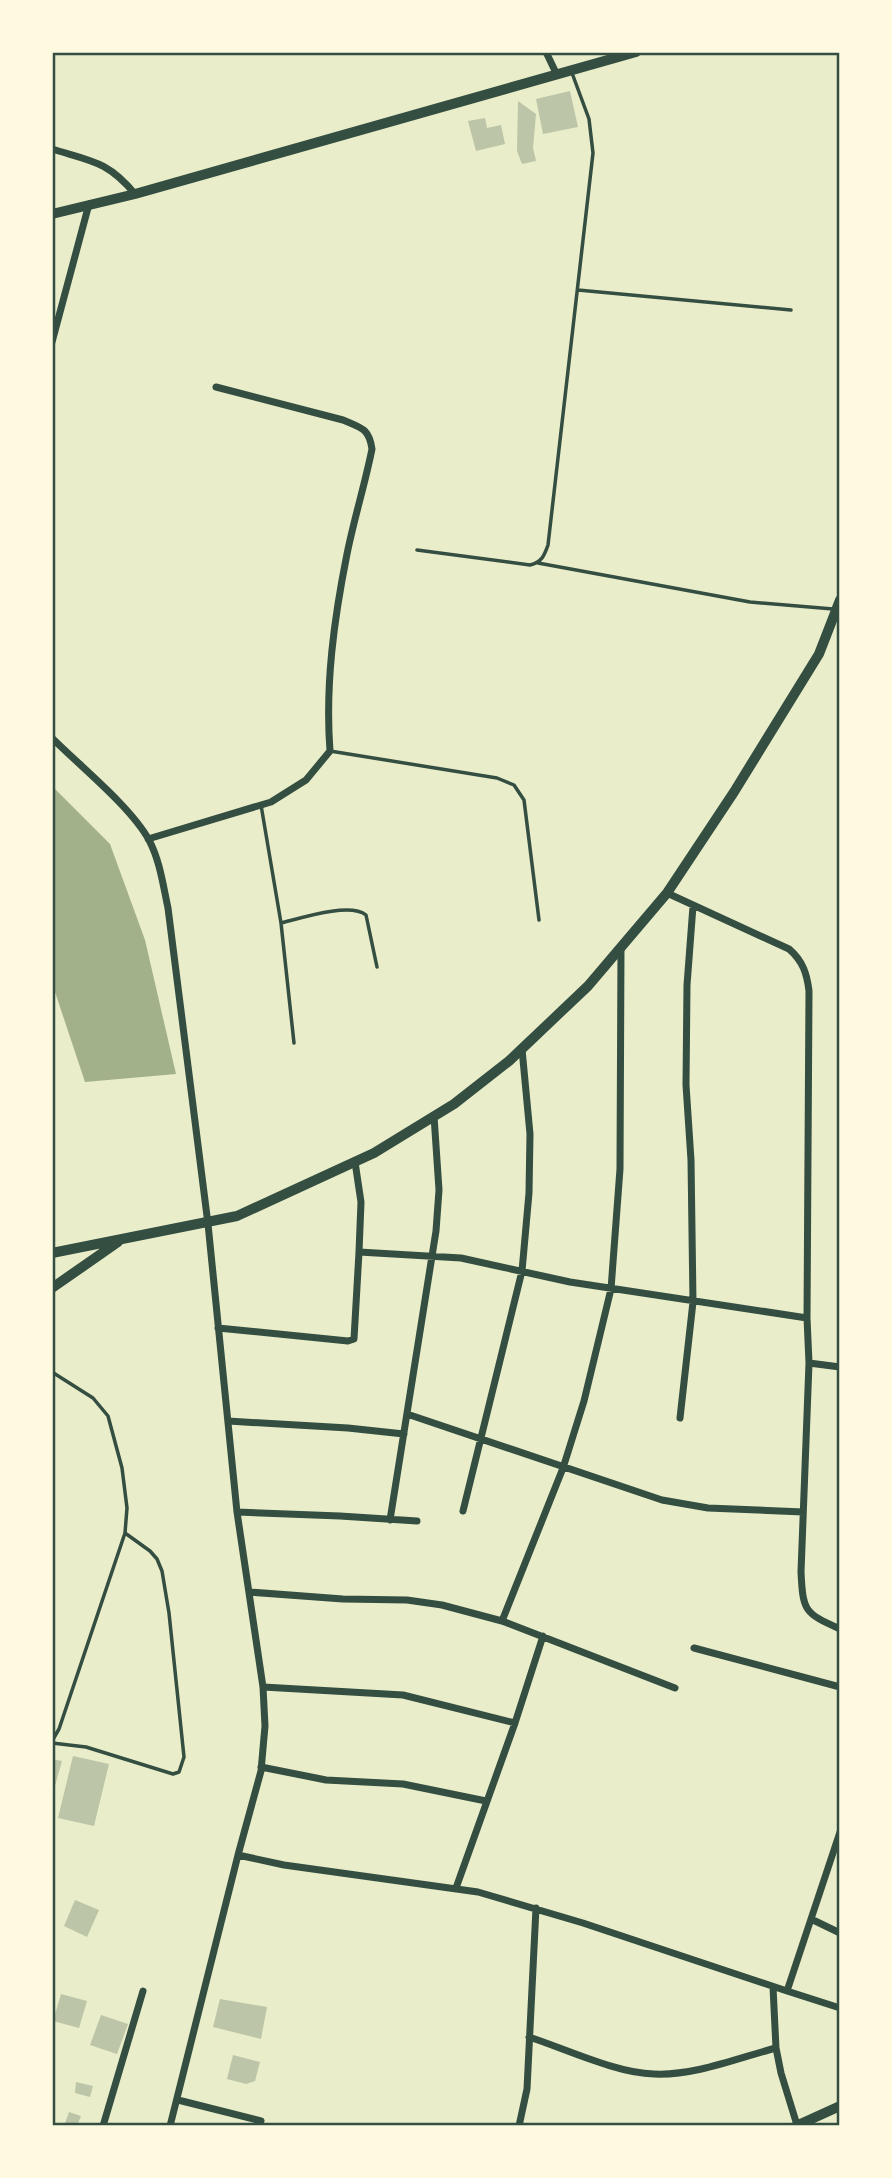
<svg xmlns="http://www.w3.org/2000/svg" width="892" height="2178" viewBox="0 0 892 2178" font-family="Rubik,sans-serif">
<style>
.water{fill:#a3b18a}
.building{fill:#bcc5a7}
.lines{fill:none;stroke-linecap:round;stroke-linejoin:round}
.service{stroke:#344e41;stroke-width:3.5}
.minor{stroke:#344e41;stroke-width:7}
.tertiary{stroke:#344e41;stroke-width:10}
.neatline{fill:none;stroke:#344e41;stroke-width:2.5}
</style>
<rect width="100%" height="100%" fill="#e9edc9"/>
<!-- water -->
<path class="water" d="M52 786 110 844 145 940 176 1074 85 1082 53 986Z"/>
<!-- building -->
<path class="building" d="M570 91 578 127 543 134 536 99Z
M518 101 536 114 533 148 536 161 522 164 517 151Z
M485 118 487 128 501 125 505 144 476 151 468 121Z
M73 1756 109 1764 94 1826 58 1818Z
M52 1759 62 1761 53 1793H52Z
M75 1900 99 1910 87 1937 64 1926Z
M61 1994 87 2001 79 2028 53 2021Z
M220 1999 267 2007 261 2039 213 2027Z
M101 2015 128 2024 117 2054 90 2045Z
M233 2055 260 2062 255 2081 246 2084 227 2079Z
M76 2082 93 2086 90 2097 75 2093Z
M69 2112 81 2116 77 2126H64Z"/>
<g class="lines">
<!-- service -->
<path class="service" d="M578 290 791 310
M417 550 530 565C542 562 544 556 548 545L593 153 589 119 572 73
M538 563 750 602 833 609
M330 751 497 778 514 785 524 800 539 920
M261 805 281 923C301 918 350 902 366 915L377 967
M281 923 294 1043
M52 1372 93 1398 108 1416 122 1468 127 1508 125 1533 59 1729 52 1741
M52 1743 86 1747 173 1774 179 1772 184 1757 169 1613 162 1571 157 1559 150 1551 125 1533"/>
<!-- minor -->
<path class="minor" d="M546 52 557 75
M52 149C91 161 108 161 135 194
M52 342 89 204
M52 738C80 766 131 807 149 840 160 861 163 885 168 908L208 1224 237 1512 263 1687 265 1726 261 1771 238 1855
M148 839 271 802 306 780 330 751C325 685 334 619 347 554 354 519 365 484 372 449 369 428 361 428 343 420L216 387
M667 893 789 949C803 961 807 974 809 991L807 1318 809 1363 801 1572C803 1611 804 1613 840 1629
M355 1162 361 1202 359 1252 461 1258 570 1282 807 1318
M218 1328 348 1341 354 1339 359 1252
M809 1363 840 1367
M407 1414 662 1500 708 1508 803 1512
M680 1418 693 1302 691 1160 686 1085 687 985 693 906
M228 1421 348 1428 404 1434
M463 1511 522 1271 529 1193 530 1134 522 1049
M237 1512 340 1516 417 1521
M390 1520 436 1231 439 1190 434 1116
M249 1592 343 1599 407 1600 442 1605 502 1621 675 1688
M502 1621 563 1468 584 1401 611 1289 620 1169 621 948
M694 1648 840 1687
M263 1687 403 1695 515 1723
M261 1767 326 1780 403 1784 486 1801
M840 1832 787 1991 840 2008
M456 1888 515 1723 543 1636
M811 1919 840 1933
M773 1987 776 2048 781 2073 797 2125
M529 2037C566 2049 616 2073 654 2074 694 2076 738 2058 776 2048
M178 2100 261 2121
M103 2126 143 1991
M170 2126 238 1855 284 1865 478 1892 583 1923 787 1991
M519 2126 527 2089 536 1908"/>
<!-- tertiary -->
<path class="tertiary" d="M52 214 135 194 636 52
M52 1253 237 1216 374 1153 454 1104 509 1061 588 986 667 893 734 792 819 654 840 600
M52 1288 118 1242
M796 2126 840 2106"/>
</g>
<!-- border -->
<rect width="892" height="2178" fill="none" stroke="#fefae0" stroke-width="108"/>
<rect x="54" y="54" width="784" height="2070" class="neatline"/>
</svg>
